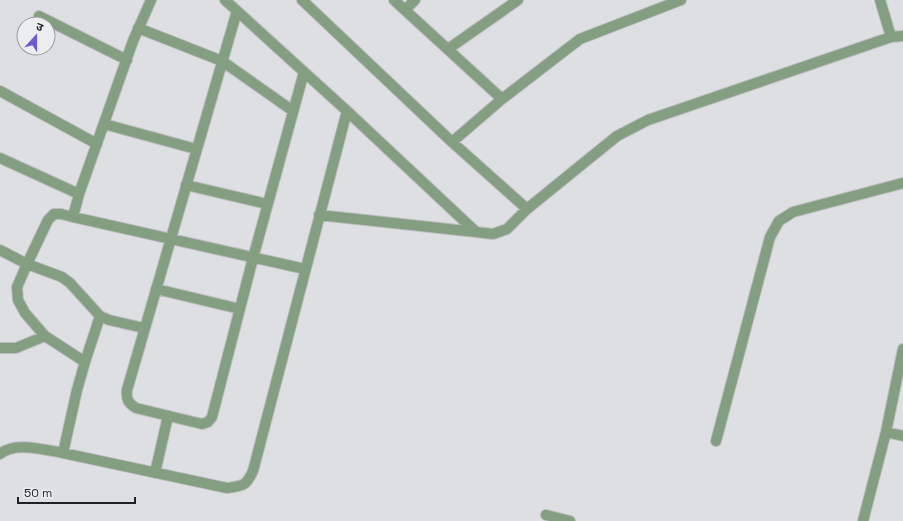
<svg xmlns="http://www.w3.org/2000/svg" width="903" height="521" viewBox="0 0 903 521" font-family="'Space Grotesk','Noto Sans Devanagari',sans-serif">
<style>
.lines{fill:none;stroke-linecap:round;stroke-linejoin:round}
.street-casing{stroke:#bcbdbf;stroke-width:12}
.street{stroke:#849e81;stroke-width:10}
</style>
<rect width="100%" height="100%" fill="#dedfe2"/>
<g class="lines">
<defs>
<path id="street" d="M225 0 347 111 476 232 493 234 507 229 527 209
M302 0 452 142 527 209 617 136 648 120 891 37 903 36
M394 0 502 99
M880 0 891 37
M405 10 415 0
M237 11 127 390C126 399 128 403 136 408L202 424 208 422 212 417 253 258 304 72
M39 16 127 60
M138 28 222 61 293 111
M448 49 518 0
M0 91 97 144
M104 124 196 149
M452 142 502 99 580 39 681 0
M0 158 79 194
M186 185 267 204
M319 215 476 232
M73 217 305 269
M0 250 27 264 62 277 70 283 100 316 109 320 144 328
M156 289 240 309
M0 348H16L45 336
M85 362 100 316
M886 432 903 436
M716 441 770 237 779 221 793 212 903 183
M63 453 227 488C243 486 246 486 253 471L347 111
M0 454C15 441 45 450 63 453L77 390 85 362 45 336 25 313 18 300 17 287 27 264 48 220 54 214H61L73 217 79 194 133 41 151 0
M155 473 168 416
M546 515 570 521
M863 521 886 432 903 349"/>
</defs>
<!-- street casing -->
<use href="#street" class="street-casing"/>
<!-- street -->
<use href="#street" class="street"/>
</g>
<!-- north arrow -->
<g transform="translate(36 36) rotate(21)"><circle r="19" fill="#ebedef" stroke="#999b9d"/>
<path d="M0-3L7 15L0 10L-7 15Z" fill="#6e59d3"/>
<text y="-6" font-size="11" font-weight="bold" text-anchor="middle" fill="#1f2021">उ</text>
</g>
<!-- scale -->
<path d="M18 497v6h117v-6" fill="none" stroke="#1f2021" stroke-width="2"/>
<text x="24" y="497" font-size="12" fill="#1f2021" stroke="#ebedef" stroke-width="3" paint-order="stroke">50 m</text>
</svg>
